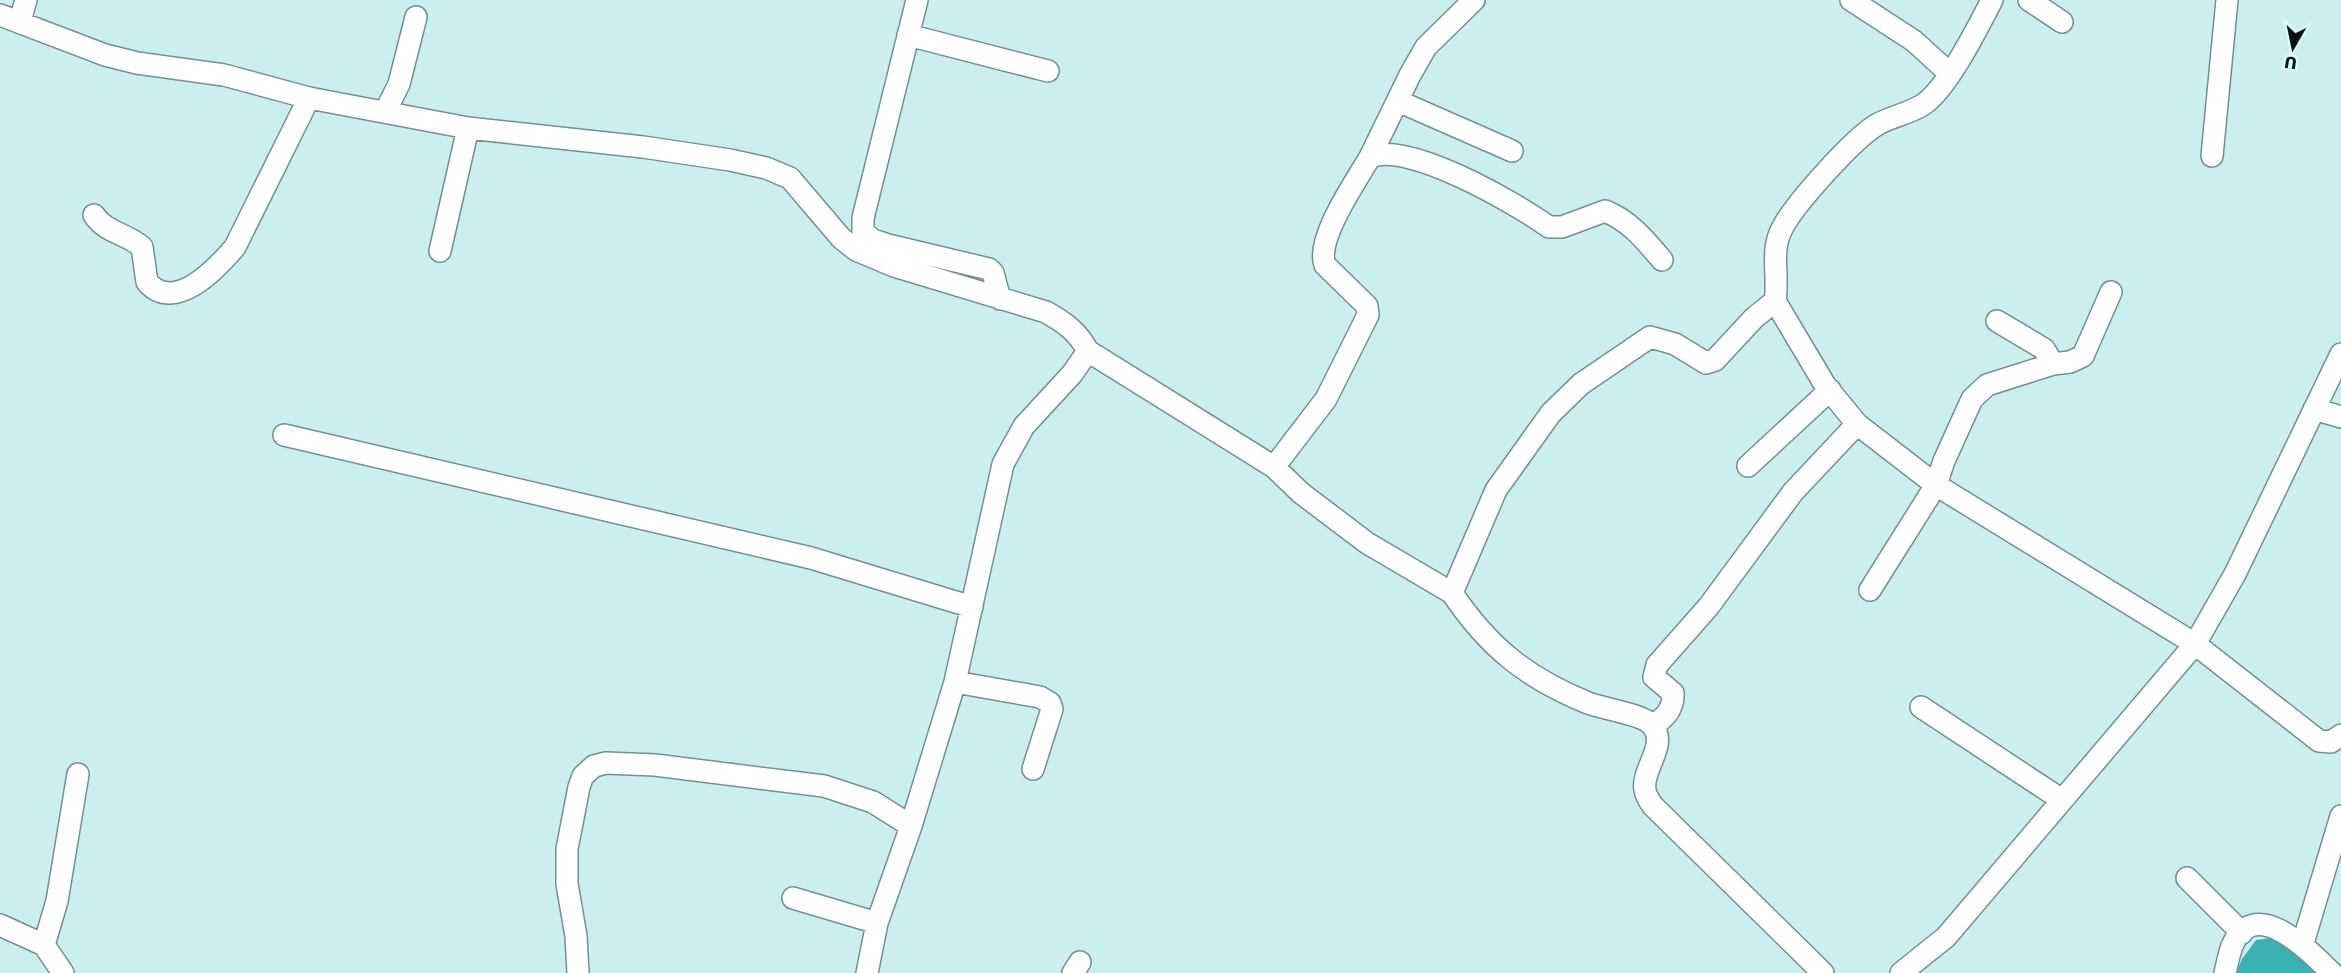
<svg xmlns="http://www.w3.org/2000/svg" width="2341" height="973" viewBox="0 0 2341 973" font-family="'DejaVu Sans',sans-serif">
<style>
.water{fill:#3ab1b2}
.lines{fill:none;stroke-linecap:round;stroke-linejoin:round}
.minor-casing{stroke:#719291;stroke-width:24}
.minor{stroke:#fff;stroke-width:21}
</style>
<rect width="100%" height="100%" fill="#cbefef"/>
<!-- water -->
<path class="water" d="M2270 938 2300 955 2315 973H2236L2242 959 2256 940Z"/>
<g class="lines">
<defs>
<path id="minor" d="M917 0 863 218V232L873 240 888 245 989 269 993 273 1000 299
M1851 0 1914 41 1949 73
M2029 0 2062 22
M0 15 105 55 137 63 224 75 309 98 468 128 643 147 730 160 766 168 790 178 841 238 856 250 894 266 1046 312C1064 322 1078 332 1088 351L1072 374 1024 426 1003 464 955 682 911 826 877 923 867 973
M20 21 26 0
M908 35 1048 71
M1398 101 1512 151
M385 112 399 84 416 17
M2212 156 2227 0
M1370 157 1410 75 1426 47 1474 0
M94 215C106 233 126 233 142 247L147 282C175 314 217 268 235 247L309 98
M440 251 468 128
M1775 301 1825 385 1857 424 1936 485 2195 644 2319 741 2331 742 2341 735
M1997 321 2044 349 2053 364
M1088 351 1274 467 1301 493 1367 543 1452 593
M2314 409 2341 417
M284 435 811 558 972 607
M1748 466 1830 390
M1274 467 1326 399 1368 315 1367 306 1325 265C1315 240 1356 181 1370 157 1409 141 1515 203 1549 227H1562L1605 211C1630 221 1645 240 1662 260
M1870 590 1936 485 1944 461 1972 399 1987 385 2053 364 2070 362 2083 356 2111 292
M955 682 1040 697 1050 703 1052 709 1033 769
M1921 707 2062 800
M1652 725C1665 719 1674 708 1673 693L1654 677 1657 665 1709 606 1793 492 1857 424
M2187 878 2242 933
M793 898 877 923
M0 925 44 945 63 973
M2303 943 2341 816
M44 945 57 901 78 774
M578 973 576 936 567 884V849L579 787 583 776 594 766 606 763 655 765 824 786 873 802 911 826
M1073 973 1080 962
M1823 973 1653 806C1650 802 1646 796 1645 790 1641 769 1669 745 1652 725 1643 714 1603 709 1588 703 1527 678 1489 648 1452 593L1496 490 1551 413 1581 384 1650 337 1675 344 1706 363 1715 360 1754 318 1775 301C1779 279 1771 254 1780 233 1790 208 1855 137 1878 124 1893 116 1911 113 1924 104 1948 87 1978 27 1992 0
M1901 973 1946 937 2195 644 2235 574 2341 354
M2225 973C2227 964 2229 954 2232 946 2255 893 2310 952 2332 973"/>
</defs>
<!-- minor casing -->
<use href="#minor" class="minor-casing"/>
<!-- minor -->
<use href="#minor" class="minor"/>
</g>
<!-- north arrow -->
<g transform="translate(2293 48) rotate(189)" stroke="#d8fcfc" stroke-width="4.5" paint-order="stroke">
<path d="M0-4.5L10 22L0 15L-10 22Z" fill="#061212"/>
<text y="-9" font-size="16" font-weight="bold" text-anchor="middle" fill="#061212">U</text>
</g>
</svg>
